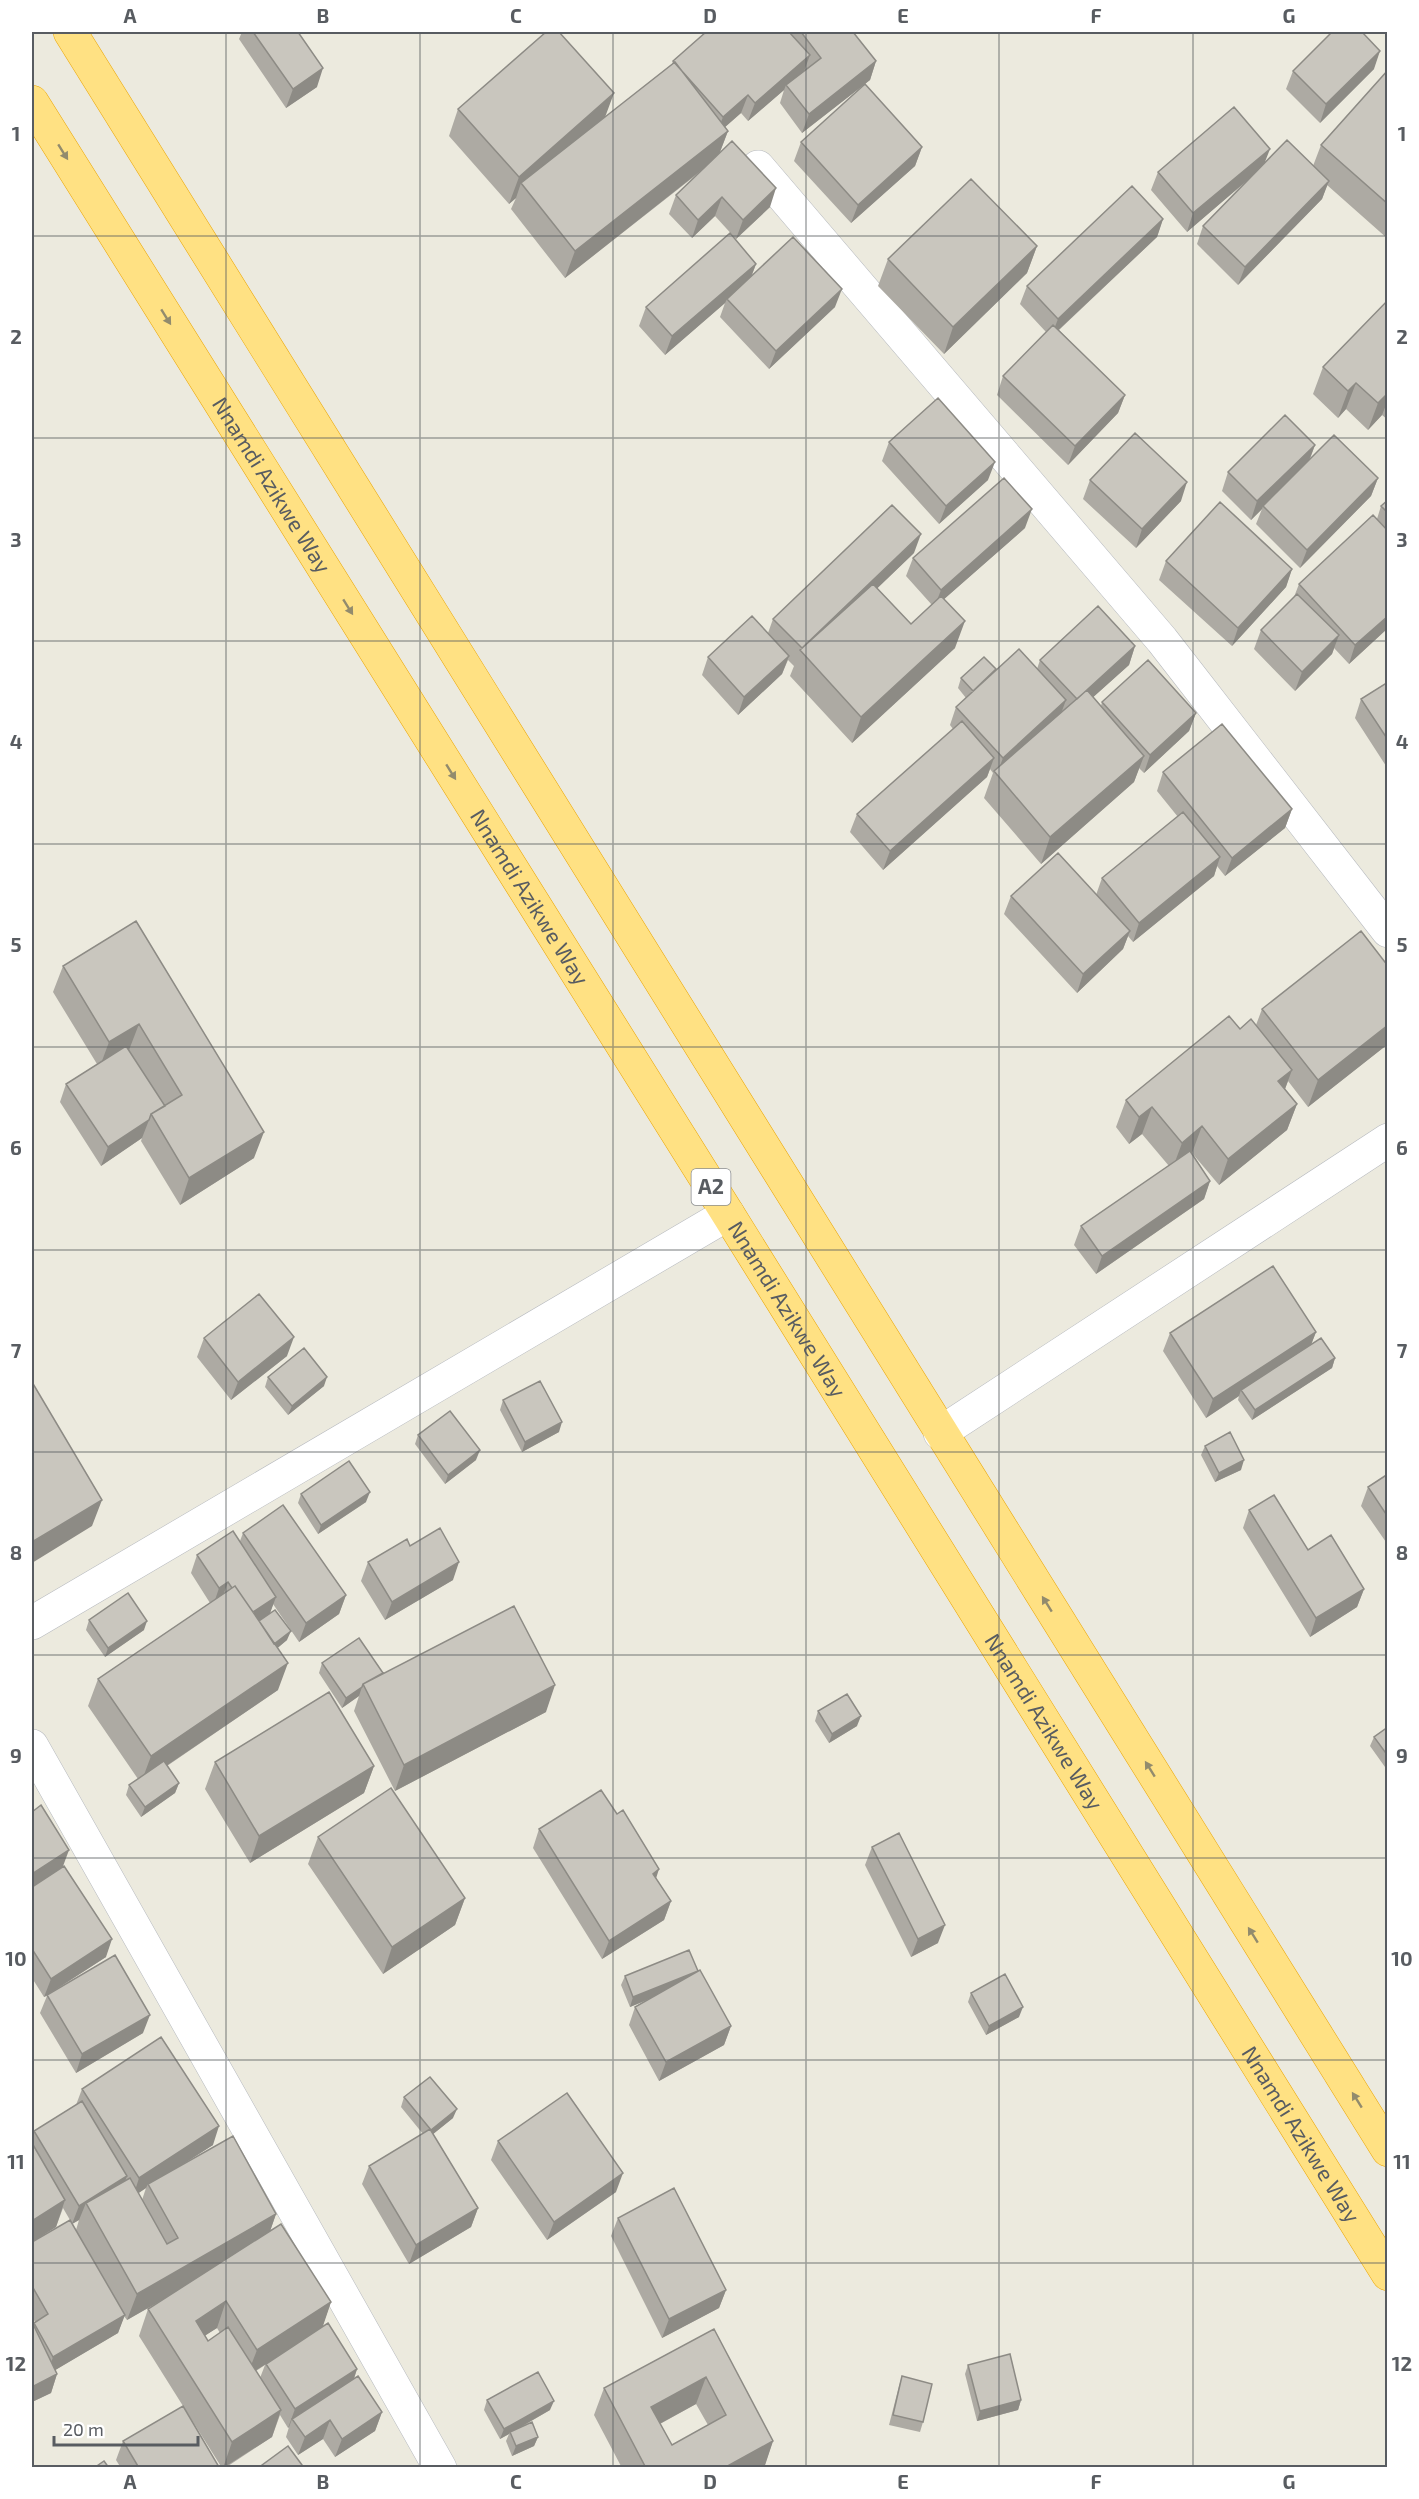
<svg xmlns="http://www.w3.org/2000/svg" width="1419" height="2499" viewBox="0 0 1419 2499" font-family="'Exo 2',sans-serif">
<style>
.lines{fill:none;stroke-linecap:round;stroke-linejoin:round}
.street-casing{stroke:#b7babf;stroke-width:34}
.highway-casing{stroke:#eba500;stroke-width:34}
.street{stroke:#fff;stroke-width:33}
.highway{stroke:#ffe183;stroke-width:33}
.wall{fill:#adaaa3;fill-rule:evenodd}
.shaded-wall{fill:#8d8b85}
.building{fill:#c9c6be;stroke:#8d8b85;stroke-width:1.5;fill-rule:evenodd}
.oneway{fill:#928b6d}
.grid{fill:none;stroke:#585c61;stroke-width:1.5;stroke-opacity:0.55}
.labels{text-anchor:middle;stroke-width:5;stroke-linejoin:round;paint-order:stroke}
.shield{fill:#fff;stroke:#8a8d90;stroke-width:1.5}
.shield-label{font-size:21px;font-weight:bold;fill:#585c61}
.street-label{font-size:22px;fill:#585c61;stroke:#fff}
.neatline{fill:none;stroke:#585c61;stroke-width:2}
.grid-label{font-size:20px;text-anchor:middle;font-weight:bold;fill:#585c61}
</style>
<rect width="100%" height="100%" fill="#eceade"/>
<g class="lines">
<defs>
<path id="street" d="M758 167 1162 640 1388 931
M940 1433 1388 1140
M32 1623 728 1214
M32 1746 440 2468"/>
<g id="highway">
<path d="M70 32 1388 2150"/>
<path id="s1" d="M32 102 728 1214 1388 2274"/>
</g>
</defs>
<!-- street casing -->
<use href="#street" class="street-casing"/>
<!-- highway casing -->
<use href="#highway" class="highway-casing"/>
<!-- street -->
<use href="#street" class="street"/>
<!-- highway -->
<use href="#highway" class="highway"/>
</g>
<!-- wall -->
<path class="wall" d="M242 32H298L317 87 286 108 239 39Z
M706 32H853L876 61 870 80 802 133 780 103 784 90 748 121 741 113 725 127 728 131 720 152 770 207 736 239 715 216 692 238 669 214 676 195 700 172 565 278 511 209 516 198 509 204 449 136 458 109 605 117 672 64 673 61Z
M1374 69 1320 123 1286 89 1293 71Z
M1388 70V239L1327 185 1322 199 1238 285 1197 244 1203 226 1247 180 1187 232 1151 190 1158 172 1265 162 1313 166 1321 145Z
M801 142 922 147 915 166 851 223 794 161Z
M1163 219 1157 237 1059 330 1125 395 1118 413 1068 465 997 395 1003 376 1046 332 1020 304 1027 286Z
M1037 246 1027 273 944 354 878 286 888 259Z
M756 264 752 275 835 307 769 369 720 317 725 303 665 355 639 326 646 307Z
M1388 300V420L1382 415 1368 430 1346 409 1338 418 1313 394 1323 367Z
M889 442 988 480 939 524 882 461Z
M1315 445 1310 459 1378 478 1371 496 1300 568 1256 524 1262 509 1251 520 1222 491 1228 472Z
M1090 480 1181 501 1136 548 1083 499Z
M1388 500V628L1349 664 1334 648 1332 654 1295 691 1254 649 1261 630 1294 597 1299 584 1377 519 1381 506Z
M1025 528 944 599 955 648 852 743 790 676 794 666 788 660 782 674 738 715 702 675 708 657 768 633 773 619 914 553 877 588 911 624 932 605 906 576 913 558Z
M1166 561 1292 569 1286 587 1232 646 1159 580Z
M1135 646 1129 665 1093 697 1101 706 1102 702 1196 713 1189 731 1144 773 1139 768 1134 782 1041 864 984 798 993 773 990 769 987 777 883 870 850 832 857 814 953 729 950 725 956 707 966 698 958 688 961 678 996 669H1037L1040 660Z
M1388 682V769L1355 718 1361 699Z
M1163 772 1292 809 1285 828 1225 876 1217 866 1214 876 1133 942 1128 936 1123 949 1077 993 1004 914 1011 896 1096 895 1102 878 1178 817 1157 791Z
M136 921 254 1158 180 1205 141 1141 142 1138 101 1166 60 1102 66 1084 97 1064 53 992 63 966Z
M1388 966V1044L1308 1107 1288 1081 1285 1089 1297 1104 1287 1130 1219 1185 1192 1153 1210 1181 1204 1199 1096 1274 1074 1245 1081 1226 1169 1166 1142 1134 1129 1144 1116 1127 1126 1100 1240 1029 1256 1025 1262 1009Z
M1316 1332 1311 1345 1335 1358 1332 1368 1252 1420 1238 1400 1239 1396 1206 1418 1163 1351 1170 1333Z
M204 1338 287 1356 231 1400 197 1357Z
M268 1377 324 1386 288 1415 265 1387Z
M503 1400 559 1432 522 1452 500 1410Z
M418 1435 476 1460 445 1484 415 1444Z
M1205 1446 1241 1470 1215 1482 1201 1455Z
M1388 1474V1545L1361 1506 1368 1487Z
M301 1494 366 1502 318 1534 298 1503Z
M1249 1510 1364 1589 1357 1607 1310 1637 1243 1528Z
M243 1533 346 1595 339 1614 299 1642 273 1604 270 1613 287 1640 277 1648 278 1690 167 1766 179 1783 175 1793 141 1817 126 1795 129 1785 138 1779 88 1706 98 1679 210 1603 191 1573 197 1555 240 1541Z
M368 1562 453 1580 385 1620 361 1581Z
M89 1620 144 1630 105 1657 86 1630Z
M322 1663 383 1673 382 1675 546 1712 395 1791 354 1711 359 1696 342 1708 319 1673Z
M818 1711 857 1726 829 1743 815 1721Z
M1388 1727V1766L1385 1767 1370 1746 1374 1737Z
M215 1762 374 1766 364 1793 250 1863 205 1789Z
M32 1812 63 1867 106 1957 60 1987 143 2033 76 2073 40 2013 47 1996 44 1997 32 1978Z
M539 1829 656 1878 671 1901 664 1920 602 1959 533 1848Z
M318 1837 465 1898 455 1925 383 1974 308 1864Z
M872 1847 938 1943 911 1957 865 1865Z
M698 1971 731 2026 724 2045 659 2081 629 2025 635 2007 650 1999 630 2007 621 1985 625 1976Z
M971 1993 1019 2017 986 2035 968 2002Z
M82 2089 213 2145 183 2164 276 2214 270 2231 331 2302 322 2327 357 2369 354 2379 382 2412 375 2431 335 2457 323 2439 298 2455 286 2437 289 2427 288 2428 280 2415 272 2437 225 2468H222L139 2336 148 2309 162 2300 127 2320 124 2316 118 2333 55 2370 57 2374 51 2393 32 2402V2322L33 2325 35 2322 32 2316V2242L70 2220 63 2208 56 2227 32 2242V2138L34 2131 76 2105ZM146 2188 142 2200 138 2193ZM79 2220 76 2230 72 2224ZM217 2328 220 2333 208 2341 205 2335ZM265 2365 260 2378 256 2371Z
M404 2097 453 2118 433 2134 478 2208 471 2227 409 2264 362 2184 369 2166 423 2134 401 2107Z
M498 2141 616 2192 547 2240 491 2160Z
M618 2218 726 2290 719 2308 662 2338 611 2236Z
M714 2329 773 2441 764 2468H622L594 2415 604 2388ZM696 2404 708 2425 672 2445 660 2424Z
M968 2365 1021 2400 1018 2410 977 2421 965 2374Z
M902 2376 923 2422 920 2432 889 2425 899 2386Z
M487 2400 550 2410 521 2427 538 2437 534 2446 512 2456 506 2441 509 2434 500 2439 484 2410Z
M123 2441 219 2467 121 2468 116 2460Z"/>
<!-- shaded-wall -->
<path class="shaded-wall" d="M1380 51 1374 69 1320 123 1326 104Z
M810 55 803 74 786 85 784 90 748 121 755 103Z
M876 61 870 80 802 133 809 114Z
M323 68 317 87 286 108 293 89Z
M614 93 604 120 521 183 516 198 509 204 519 177Z
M748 95 741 113 716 135 723 117Z
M728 131 718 157 565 278 575 251Z
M922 147 915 166 851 223 858 205Z
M1270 149 1263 167 1187 232 1193 213Z
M1329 181 1322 199 1238 285 1245 267Z
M776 188 770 207 736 239 743 220Z
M722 197 715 216 692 238 698 220Z
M1163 219 1157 237 1051 337 1058 319Z
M1037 246 1027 273 944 354 953 327Z
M756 264 749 282 727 299 725 303 665 355 672 336Z
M842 289 835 307 769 369 776 351Z
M1356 383 1346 409 1338 418 1348 391Z
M1388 393V400L1382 415 1368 430 1378 403Z
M1125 395 1118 413 1068 465 1075 446Z
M1315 445 1308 463 1263 506 1262 509 1251 520 1257 501Z
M995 462 988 480 939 524 946 506Z
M1378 478 1371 496 1300 568 1307 550Z
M1187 482 1181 501 1136 548 1142 529Z
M1032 509 1025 528 934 608 941 590Z
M921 534 914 553 806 657 802 649Z
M1292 569 1286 587 1232 646 1238 628Z
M1388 616V628L1349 664 1355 645Z
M965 621 955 648 852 743 861 717Z
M1339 635 1332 654 1295 691 1302 672Z
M1135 646 1129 665 1070 718 1077 699Z
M789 656 782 674 738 715 744 697Z
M1066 700 1059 719 996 776 1003 758Z
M1196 713 1189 731 1144 773 1150 755Z
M1144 756 1134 782 1041 864 1050 837Z
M994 758 987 777 883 870 890 851Z
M1292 809 1285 828 1225 876 1232 858Z
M1220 857 1214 876 1133 942 1139 923Z
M1130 931 1123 949 1077 993 1083 974Z
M139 1024 129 1050 99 1069 109 1042Z
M1388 1025V1044L1308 1107 1318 1080Z
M1292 1070 1282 1097 1278 1081Z
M1297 1104 1287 1130 1219 1185 1228 1159Z
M1152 1107 1142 1134 1129 1144 1139 1117Z
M149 1120 142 1138 101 1166 108 1147Z
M1202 1126 1192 1153 1172 1170 1182 1143Z
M264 1132 254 1158 180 1205 189 1178Z
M1210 1181 1204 1199 1096 1274 1102 1256Z
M1316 1332 1309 1350 1241 1390 1239 1396 1206 1418 1213 1399Z
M294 1337 287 1356 231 1400 238 1382Z
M1335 1358 1332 1368 1252 1420 1255 1410Z
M327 1377 324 1386 288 1415 292 1406Z
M562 1422 559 1432 522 1452 525 1442Z
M480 1450 476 1460 445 1484 448 1475Z
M1244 1460 1241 1470 1215 1482 1219 1473Z
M370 1492 366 1502 318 1534 321 1525Z
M102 1500 92 1526 32 1563V1542Z
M459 1562 453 1580 385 1620 392 1602Z
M228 1582 221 1601 213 1606 219 1588Z
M1364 1589 1357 1607 1310 1637 1316 1618Z
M346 1595 339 1614 299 1642 306 1623Z
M276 1597 269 1616 242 1633 249 1614Z
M147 1621 144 1630 105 1657 108 1648Z
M291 1631 287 1640 267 1657 270 1647Z
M288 1663 278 1690 141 1783 151 1756Z
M555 1685 546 1712 395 1791 404 1765Z
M362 1687 359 1696 342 1708 346 1698Z
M861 1716 857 1726 829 1743 832 1734Z
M374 1766 364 1793 250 1863 259 1836Z
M179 1783 175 1793 141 1817 145 1807Z
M69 1850 59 1877 32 1894V1874Z
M659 1869 653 1888V1874Z
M465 1898 455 1925 383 1974 392 1947Z
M671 1901 664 1920 602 1959 609 1941Z
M945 1925 938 1943 911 1957 918 1939Z
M112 1939 106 1957 44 1997 51 1979Z
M698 1971 694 1980 630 2007 633 1997Z
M1023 2007 1019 2017 986 2035 989 2026Z
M150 2015 143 2033 76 2073 82 2054Z
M731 2026 724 2045 659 2081 666 2062Z
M457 2109 453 2118 427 2139 431 2130Z
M219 2126 213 2145 149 2186 148 2184 146 2188 133 2197 139 2178Z
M623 2173 616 2192 547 2240 554 2222Z
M127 2176 120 2195 86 2203 79 2220 72 2224 79 2206Z
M65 2200 56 2227 32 2242V2221Z
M478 2208 471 2227 409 2264 416 2245Z
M276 2214 267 2240 127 2320 137 2294Z
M726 2290 719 2308 662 2338 669 2319Z
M226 2301 217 2328 186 2348 196 2321Z
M331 2302 322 2329 247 2376 257 2350Z
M125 2315 118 2333 47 2375 53 2357Z
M357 2369 351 2387 292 2419 289 2427 288 2428 295 2409Z
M57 2374 51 2393 32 2402V2387Z
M706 2377 696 2404 641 2434 651 2407Z
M1021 2400 1018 2410 977 2421 980 2411Z
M554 2401 550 2410 510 2433V2432L509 2434 500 2439 504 2429Z
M281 2410 272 2437 223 2468 232 2442Z
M382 2412 375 2431 335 2457 342 2439Z
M330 2420 323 2439 298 2455 305 2437Z
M538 2437 534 2446 512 2456 516 2446Z
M773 2441 764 2468H724Z"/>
<!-- building -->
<path class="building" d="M253 32H298L323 68 293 89Z
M546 32H559L614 93 519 177 458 109Z
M706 32H789L810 55 755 103 748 95 723 117 673 61Z
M801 32H853L876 61 809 114 786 85 821 58Z
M1332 32H1362L1380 51 1326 104 1293 71Z
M675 62 728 131 575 251 521 183Z
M1388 70V204L1321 145Z
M865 84 922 147 858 205 801 142Z
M1234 107 1270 149 1193 213 1158 172Z
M1287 140 1329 181 1245 267 1203 226Z
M732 141 776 188 743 220 722 197 698 220 676 195Z
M971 179 1037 246 953 327 888 259Z
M1132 186 1163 219 1058 319 1027 286Z
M730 233 756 264 672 336 646 307Z
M793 237 842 289 776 351 727 299Z
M1388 300V393L1378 403 1356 383 1348 391 1323 367Z
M1053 325 1125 395 1075 446 1003 376Z
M938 398 995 462 946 506 889 442Z
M1285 415 1315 445 1257 501 1228 472Z
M1135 433 1187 482 1142 529 1090 480Z
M1334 435 1378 478 1307 550 1263 506Z
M1004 478 1032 509 941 590 913 558Z
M1388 500V513L1381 506Z
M1220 502 1292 569 1238 628 1166 561Z
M892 505 921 534 802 648 773 619Z
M1373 515 1388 531V616L1355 645 1299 584Z
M873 584 911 624 941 596 965 621 861 717 800 650Z
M1297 594 1339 635 1302 672 1261 630Z
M1098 606 1135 646 1077 699 1040 660Z
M752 616 789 656 744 697 708 657Z
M1019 649 1066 700 1003 758 956 707Z
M984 657 996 669 973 691 961 678Z
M1148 660 1196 713 1150 755 1102 702Z
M1388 682V740L1361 699Z
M1087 690 1144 756 1050 837 994 771Z
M962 721 994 758 890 851 857 814Z
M1222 724 1292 809 1232 858 1163 772Z
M1183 812 1220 857 1139 923 1102 878Z
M1058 853 1130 931 1083 974 1011 896Z
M136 921 264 1132 189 1178 151 1114 182 1095 139 1024 109 1042 63 966Z
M1361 931 1388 966V1025L1318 1080 1262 1009Z
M1229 1016 1240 1029 1251 1019 1292 1070 1278 1081 1297 1104 1228 1159 1202 1126 1182 1143 1152 1107 1139 1117 1126 1100Z
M126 1046 165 1106 151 1114 149 1120 108 1147 66 1084Z
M1190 1151 1210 1181 1102 1256 1081 1226Z
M1273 1266 1316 1332 1213 1399 1170 1333Z
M259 1294 294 1337 238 1382 204 1338Z
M1321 1338 1335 1358 1255 1410 1241 1390Z
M304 1348 327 1377 292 1406 268 1377Z
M540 1381 562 1422 525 1442 503 1400Z
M32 1382 102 1500 32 1542Z
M450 1411 480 1450 448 1475 418 1435Z
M1230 1432 1244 1460 1219 1473 1205 1446Z
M349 1461 370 1492 321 1525 301 1494Z
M1388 1474V1517L1368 1487Z
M1274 1495 1308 1550 1331 1535 1364 1589 1316 1618 1249 1510Z
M283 1505 346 1595 306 1623 243 1533Z
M440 1528 459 1562 392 1602 368 1562 407 1539 410 1546Z
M233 1531 276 1597 253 1612 235 1586 232 1588 228 1582 219 1588 197 1555Z
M235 1586 288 1663 151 1756 98 1679Z
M128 1593 147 1621 108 1648 89 1620Z
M514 1606 555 1685 404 1765 363 1684Z
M275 1610 291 1631 274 1644 259 1621Z
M359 1638 383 1673 363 1684 362 1687 346 1698 322 1663Z
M329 1692 374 1766 259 1836 215 1762Z
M847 1694 861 1716 832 1734 818 1711Z
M1388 1727V1756L1374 1737Z
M164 1761 179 1783 145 1807 129 1785Z
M391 1788 465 1898 392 1947 318 1837Z
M601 1790 617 1814 623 1810 659 1869 653 1874 671 1901 609 1941 539 1829Z
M41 1805 69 1850 32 1874V1812Z
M899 1833 945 1925 918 1939 872 1847Z
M64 1866 112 1939 51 1979 32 1949V1887Z
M689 1950 698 1971 633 1997 625 1976Z
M115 1955 150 2015 82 2054 47 1995Z
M700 1970 731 2026 666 2062 635 2007Z
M1005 1974 1023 2007 989 2026 971 1993Z
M161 2037 219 2126 139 2178 82 2089Z
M430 2077 457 2109 431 2130 404 2097Z
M567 2093 623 2173 554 2222 498 2141Z
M82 2101 127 2176 79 2206 34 2131Z
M430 2129 478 2208 416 2245 369 2166Z
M233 2136 276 2214 137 2294 86 2203 130 2178 167 2244 178 2238 148 2184Z
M32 2143 65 2200 32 2221Z
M674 2188 726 2290 669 2319 618 2218Z
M70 2220 125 2315 53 2357 34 2323 48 2314 32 2286V2242Z
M281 2224 331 2302 257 2350 226 2301 196 2321 208 2341 228 2327 281 2410 232 2442 148 2309Z
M32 2322 57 2374 32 2387Z
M328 2323 357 2369 295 2409 266 2364Z
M714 2329 773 2441 724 2468H646L604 2388ZM706 2377 726 2415 672 2445 651 2407Z
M1010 2354 1021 2400 980 2411 968 2365Z
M538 2372 554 2401 504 2429 487 2400Z
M358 2376 382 2412 342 2439 330 2420 305 2437 292 2419Z
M902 2376 932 2384 923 2422 893 2415Z
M183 2406 219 2467 139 2468 123 2441Z
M532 2422 538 2437 516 2446 510 2432Z
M288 2446 302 2465 299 2468H258Z
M104 2461 109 2468H94Z"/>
<!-- one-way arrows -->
<defs><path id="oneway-solid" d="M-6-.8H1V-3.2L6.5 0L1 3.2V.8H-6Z" transform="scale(1.5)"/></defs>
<g class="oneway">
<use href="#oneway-solid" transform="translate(63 152) rotate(58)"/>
<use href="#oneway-solid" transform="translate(166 317) rotate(58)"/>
<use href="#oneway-solid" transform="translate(348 607) rotate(58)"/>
<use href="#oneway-solid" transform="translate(451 772) rotate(58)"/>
<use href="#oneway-solid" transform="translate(1047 1604) rotate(-122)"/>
<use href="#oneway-solid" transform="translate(1150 1769) rotate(-122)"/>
<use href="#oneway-solid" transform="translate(1253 1935) rotate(-122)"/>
<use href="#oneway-solid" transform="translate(1357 2100) rotate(-122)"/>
</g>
<!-- grid -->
<path class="grid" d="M226 32V2468M420 32V2468M613 32V2468M806 32V2468M999 32V2468M1193 32V2468M32 236H1388M32 438H1388M32 641H1388M32 844H1388M32 1047H1388M32 1250H1388M32 1452H1388M32 1655H1388M32 1858H1388M32 2060H1388M32 2263H1388"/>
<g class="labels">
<!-- shield labels -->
<rect class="shield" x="691.5" y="1169" width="39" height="36" rx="4.5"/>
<g class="shield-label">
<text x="711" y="1194">A2</text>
</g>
<!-- street labels -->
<g class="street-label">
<text dy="8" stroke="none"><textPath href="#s1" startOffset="452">Nnamdi Azikwe Way</textPath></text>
<text dy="8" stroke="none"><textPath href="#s1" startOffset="938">Nnamdi Azikwe Way</textPath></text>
<text dy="8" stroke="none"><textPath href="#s1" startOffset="1424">Nnamdi Azikwe Way</textPath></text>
<text dy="8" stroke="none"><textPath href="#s1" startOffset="1910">Nnamdi Azikwe Way</textPath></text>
<text dy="8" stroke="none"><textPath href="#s1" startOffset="2396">Nnamdi Azikwe Way</textPath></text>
</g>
</g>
<!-- border -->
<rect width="1419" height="2499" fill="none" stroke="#ffffff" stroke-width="66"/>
<!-- scale -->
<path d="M54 2436v9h144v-9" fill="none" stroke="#585c61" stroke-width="3"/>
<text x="63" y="2436" font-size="18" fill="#585c61" stroke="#ffffff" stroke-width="4.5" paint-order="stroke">20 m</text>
<rect x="33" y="33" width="1353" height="2433" class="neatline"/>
<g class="grid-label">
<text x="130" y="23">A</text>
<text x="323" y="23">B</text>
<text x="516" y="23">C</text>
<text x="710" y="23">D</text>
<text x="903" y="23">E</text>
<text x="1096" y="23">F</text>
<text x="1289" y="23">G</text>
<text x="16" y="141">1</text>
<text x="1402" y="141">1</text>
<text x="16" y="344">2</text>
<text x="1402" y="344">2</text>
<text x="16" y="547">3</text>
<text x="1402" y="547">3</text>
<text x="16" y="749">4</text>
<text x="1402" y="749">4</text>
<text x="16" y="952">5</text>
<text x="1402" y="952">5</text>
<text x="16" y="1155">6</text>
<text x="1402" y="1155">6</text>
<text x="16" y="1358">7</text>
<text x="1402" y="1358">7</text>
<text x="16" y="1560">8</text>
<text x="1402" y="1560">8</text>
<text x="16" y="1763">9</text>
<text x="1402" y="1763">9</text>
<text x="16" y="1966">10</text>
<text x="1402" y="1966">10</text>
<text x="16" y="2169">11</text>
<text x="1402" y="2169">11</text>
<text x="16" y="2371">12</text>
<text x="1402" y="2371">12</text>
<text x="130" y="2489">A</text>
<text x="323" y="2489">B</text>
<text x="516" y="2489">C</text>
<text x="710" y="2489">D</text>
<text x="903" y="2489">E</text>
<text x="1096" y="2489">F</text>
<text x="1289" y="2489">G</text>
</g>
</svg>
